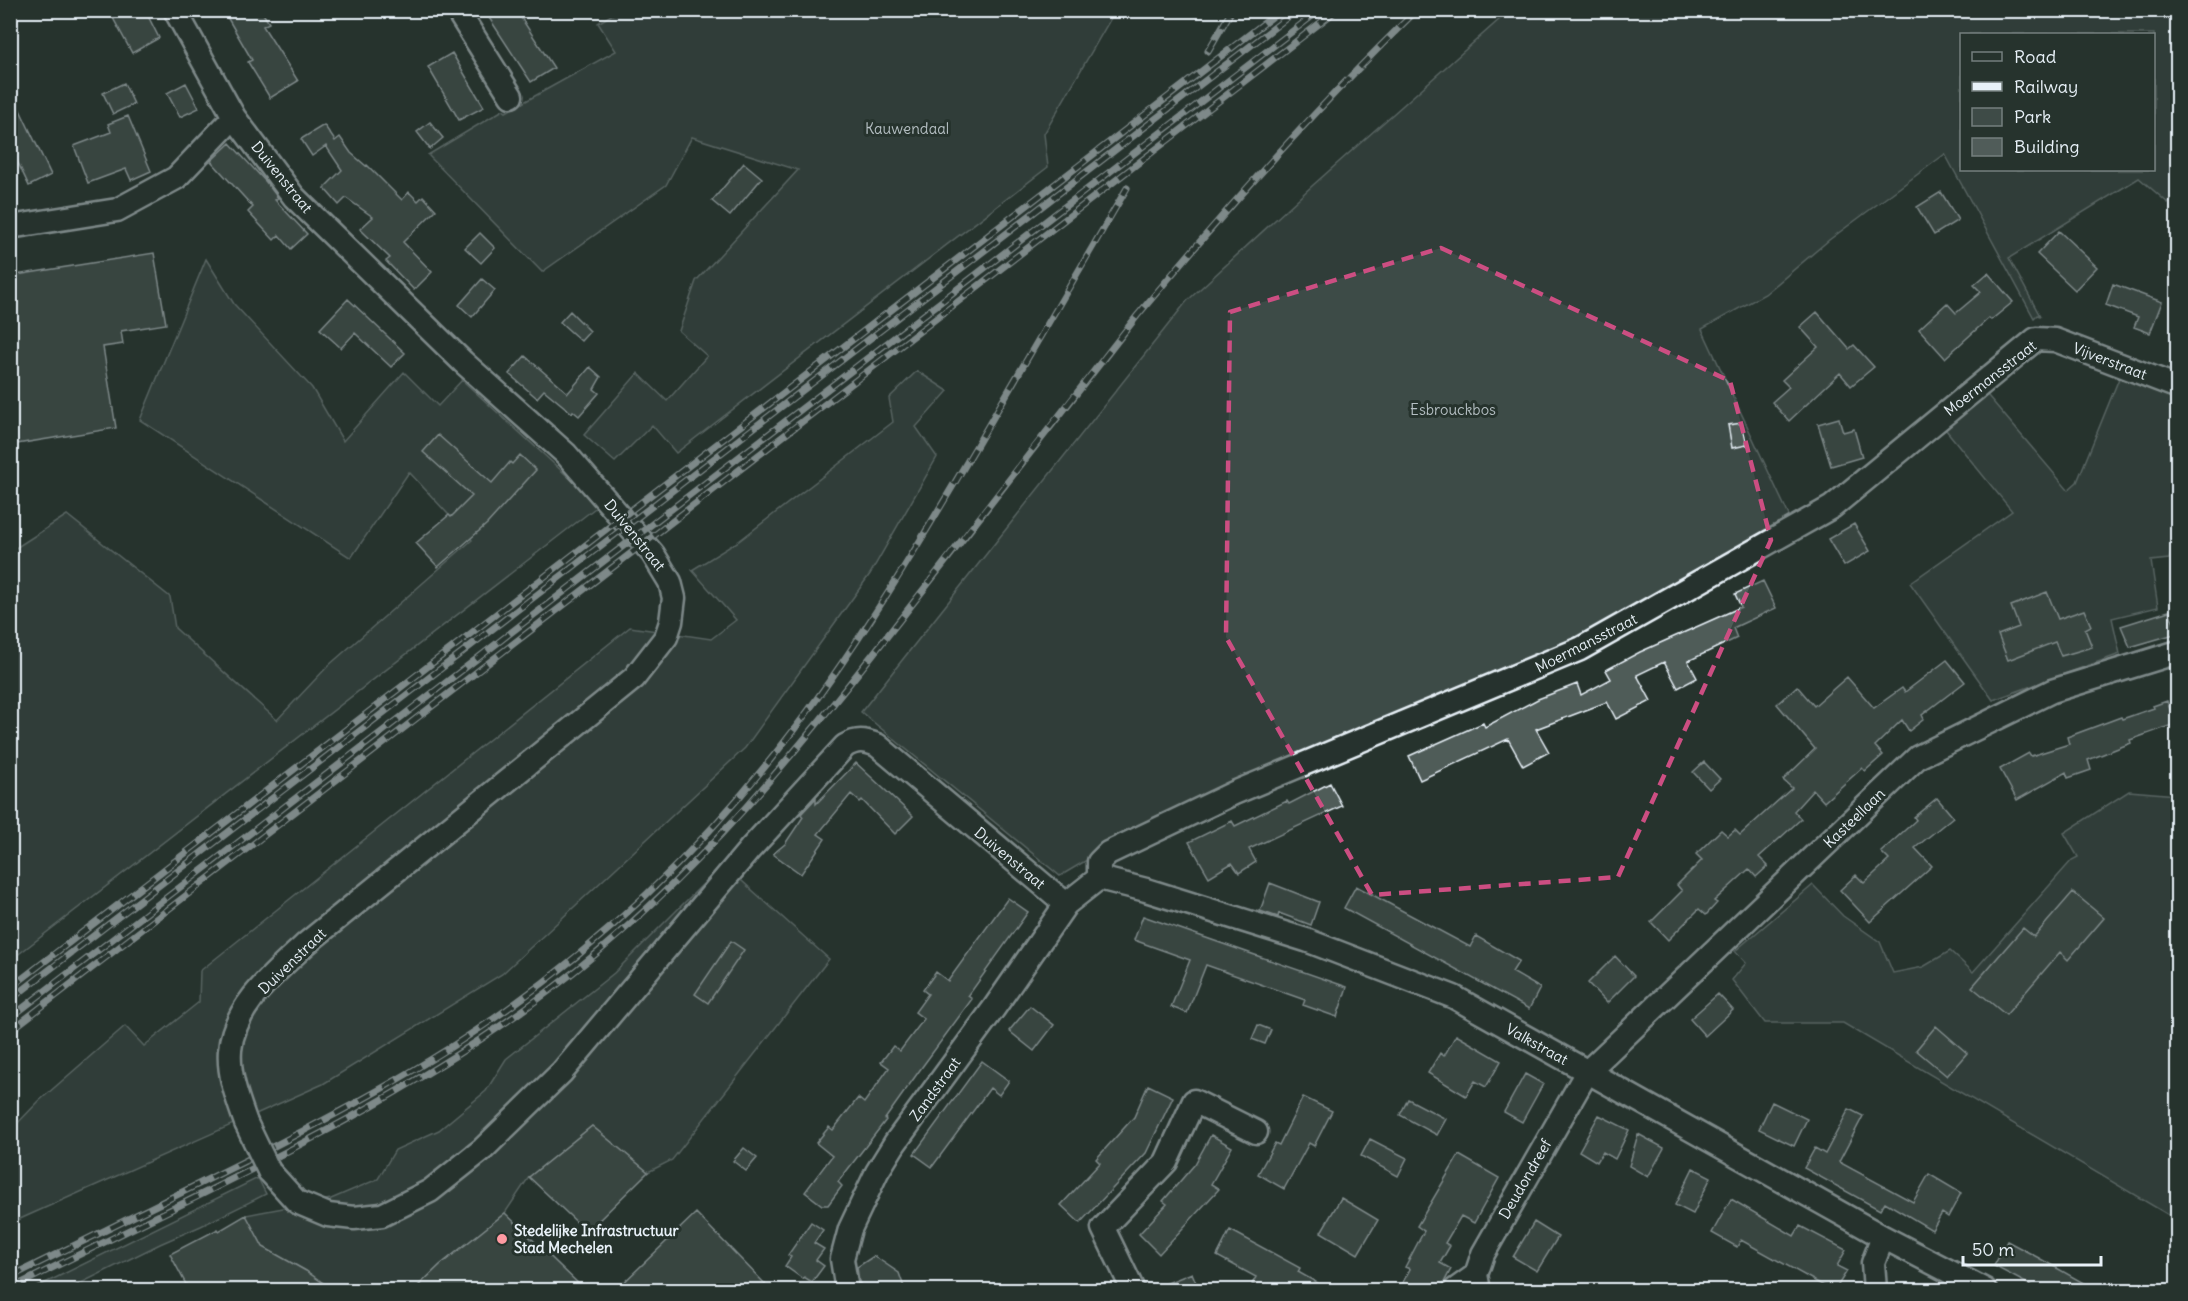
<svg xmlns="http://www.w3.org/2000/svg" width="2188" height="1301" viewBox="0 0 2188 1301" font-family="Delius,sans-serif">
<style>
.green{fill:#3e4b47;stroke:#939ea0;stroke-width:1.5;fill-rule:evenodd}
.building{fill:#505c59;stroke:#e8f1f8;stroke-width:1.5}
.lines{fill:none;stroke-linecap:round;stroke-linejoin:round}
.minor-casing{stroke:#e8f1f8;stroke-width:27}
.minor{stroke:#26332d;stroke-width:22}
.rail-casing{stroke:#e8f1f8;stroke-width:7}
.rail{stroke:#26332d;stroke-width:4.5;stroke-dasharray:14;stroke-linecap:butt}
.minor-bridge-casing{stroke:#e8f1f8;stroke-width:27;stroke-linecap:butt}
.minor-bridge{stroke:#26332d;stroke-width:22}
.marked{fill:none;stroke:#cc4e82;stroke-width:4.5;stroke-dasharray:12 8;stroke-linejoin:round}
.poi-dot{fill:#ff9aa2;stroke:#26332d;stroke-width:2}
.labels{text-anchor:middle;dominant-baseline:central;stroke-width:6;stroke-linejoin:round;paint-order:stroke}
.park-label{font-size:15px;fill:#b5bfc3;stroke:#26332d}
.street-label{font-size:15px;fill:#e8f1f8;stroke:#26332d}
.poi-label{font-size:15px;font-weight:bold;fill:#e8f1f8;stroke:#26332d;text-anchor:start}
</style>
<rect width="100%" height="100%" fill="#26332d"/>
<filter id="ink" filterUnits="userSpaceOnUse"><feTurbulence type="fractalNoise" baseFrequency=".0167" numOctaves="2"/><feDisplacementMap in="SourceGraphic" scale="12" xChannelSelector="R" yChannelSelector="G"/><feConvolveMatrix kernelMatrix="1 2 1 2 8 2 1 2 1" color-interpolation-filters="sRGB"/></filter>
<g filter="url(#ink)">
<!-- green -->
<path class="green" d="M618,11V10L1115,11L1044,134L1048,167L676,453L652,425L615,462L584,435L638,373L667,401L707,356L679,331L696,281L798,170L692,137L666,185L542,272L428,155L503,110L506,112L616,51L598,23Z
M1509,11H2177V193L2168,203L2139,178L2009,258L2040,316L2037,315L2034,318L1945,154L1829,240L1765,294L1702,329L1791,520L1575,641L1097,854L1060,876L861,712L1187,301L1312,186ZM1962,34H2154V170H1962Z
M206,259L234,304L312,388L343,441L404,372L438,406L462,380L599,505L11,960V551L67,515L170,597L175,628L277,720L328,666L472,540L409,472L351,558L140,420Z
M917,371L948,391L916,427L937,457L870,574L745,748L502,974L323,1084L11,1223V1130L39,1101L125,1026L144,1046L199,1002L200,971L630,627L711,639L736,620L692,570L739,541L893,422L889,398Z
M2122,371L2177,392V535L2169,559L2151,561L2158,607L2112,618L2120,654L1993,700L1910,583L2012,511L1942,425L1983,390L2068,490L2077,482Z
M2129,791L2177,795V1220L1843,1023H1765L1732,980L1746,963L1735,951L1813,885L1843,916L1880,942L1893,973L1923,967L1950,951L1973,972L2072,860L2078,857L2064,833Z
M723,864L829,959L672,1160L648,1172L592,1126L529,1177L505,1213L440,1265L414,1290H331L306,1271L263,1247L246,1215L331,1199L378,1179L395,1150L439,1130L486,1091L506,1059L614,973Z
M258,1178L266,1194L201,1226L160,1244L67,1290H31Z"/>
<!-- building -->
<path class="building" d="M128,10H145L159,38L132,53L113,18Z
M223,10H261L269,23L263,26L298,81L270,98L248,62L252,60Z
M484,10H516L554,68L531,82Z
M452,53L484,107L459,120L428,67Z
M124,83L134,104L113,114L103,93Z
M186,83L199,108L180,117L167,93Z
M10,89L51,175L29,186L10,146Z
M128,116L151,171L131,180L126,169L88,183L74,146L111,132L108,124Z
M430,122L443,138L430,149L417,132Z
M324,125L335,141L340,137L351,153L366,166L367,165L402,200L409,192L418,201L423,196L436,210L403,242L432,272L414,290L386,261L390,258L360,229L373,217L346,198L339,205L324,188L342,170L326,146L312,156L301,139Z
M230,143L266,182L278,198L275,200L307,234L291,249L279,235L274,240L248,212L253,207L211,161Z
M744,163L762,178L730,216L712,201Z
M1941,192L1958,220L1934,235L1917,207Z
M2059,231L2097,267L2075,290L2037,254Z
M480,233L495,248L481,263L465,248Z
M154,253L166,324L121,331L123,344L103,347L116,428L10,445V276Z
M1988,273L2013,302L1991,320L1989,318L1945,358L1919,329L1947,303L1956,313L1981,292L1974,285Z
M482,279L495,290L472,317L459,305Z
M2113,284L2162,302L2150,333L2134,327L2138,317L2106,305Z
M348,299L405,353L391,367L355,333L341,348L320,329Z
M570,311L590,331L581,341L560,322Z
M1817,312L1849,349L1854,345L1874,367L1851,386L1840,373L1789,421L1772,402L1789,387L1782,380L1818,347L1800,327Z
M525,356L568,393L590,367L601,377L594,389L599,393L579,416L573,411L572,413L544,390L537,398L509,374Z
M1839,418L1843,432L1854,429L1862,457L1831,466L1818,424Z
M1742,423L1747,445L1732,448L1728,425Z
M438,435L492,483L510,462L512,464L520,455L536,470L487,524L438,567L416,543L449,515L451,517L472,496L423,452Z
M1854,524L1870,551L1844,566L1828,539Z
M1763,581L1776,608L1733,628L1737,638L1688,661L1697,678L1678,688L1664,662L1637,675L1651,701L1616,719L1607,702L1536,729L1549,752L1523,766L1508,739L1420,780L1409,756L1483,723L1485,727L1538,699L1577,684L1581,695L1611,679L1606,670L1640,652L1741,607L1735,594Z
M2047,592L2058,619L2084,610L2091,626L2085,629L2092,647L2061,656L2055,642L2008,660L1998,635L2019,627L2011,606Z
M2169,611L2178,633L2130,647L2121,626Z
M1947,660L1965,682L1922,715L1924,719L1909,731L1902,720L1875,746L1883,755L1865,771L1862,768L1824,802L1813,790L1794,811L1801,819L1759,857L1768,866L1756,877L1749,869L1714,901L1717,903L1706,915L1699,909L1668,940L1651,922L1682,891L1677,885L1702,860L1696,854L1721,830L1728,836L1735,830L1740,835L1792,788L1783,780L1815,749L1777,704L1797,686L1814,706L1847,677L1874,708L1902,688L1905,692Z
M2167,701L2175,724L2130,740L2131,743L2088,760L2091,770L2068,778L2066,772L2017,800L2000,769L2029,753L2031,756L2069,744L2067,737L2121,717L2122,719L2154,708L2153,706Z
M1704,762L1720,779L1709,789L1693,772Z
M856,763L913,816L895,834L862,800L860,802L851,794L818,834L825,839L801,874L773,854L785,844L803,817L801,814L816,798V804Z
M1330,783L1342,806L1249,849L1256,862L1239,873L1232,863L1209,877L1189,842L1232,821L1235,826L1287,801L1289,804Z
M1937,798L1953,817L1915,848L1932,866L1870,922L1840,890L1856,875L1864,883L1889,860L1881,852L1916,820L1914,817Z
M1270,883L1319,902L1311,925L1279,913L1278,917L1260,911Z
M1356,886L1470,947L1476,936L1519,961L1512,972L1540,988L1529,1009L1344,908Z
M2073,892L2104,918L2068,960L2060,952L2006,1015L1972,987L2023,928L2034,937Z
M1008,898L1028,912L968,996L972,999L922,1067L885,1119L886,1120L838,1182L842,1186L828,1205H822L805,1192L832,1156L816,1143L829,1127L833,1130L858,1098L864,1103L889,1068L881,1062L893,1046L900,1051L924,1019L915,1012L928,994L923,990L936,972L948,981Z
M1143,916L1347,987L1337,1017L1303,1005L1305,1000L1206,965L1187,1013L1171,1007L1190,960L1134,940Z
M731,941L744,950L708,1003L695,994Z
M1615,956L1634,976L1607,1003L1588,983Z
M1718,994L1733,1010L1705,1036L1690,1019Z
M1030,1006L1054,1025L1034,1051L1009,1031Z
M1258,1025L1271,1030L1265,1044L1252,1039Z
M1936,1026L1967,1053L1947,1076L1916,1050Z
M1456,1035L1501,1061L1486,1087L1475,1081L1466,1096L1428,1073L1440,1053L1444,1056Z
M982,1061L1009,1081L999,1095L990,1088L932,1167L914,1154Z
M1525,1074L1543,1084L1522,1122L1504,1112Z
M1148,1085L1173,1097L1146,1153L1080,1223L1061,1205L1100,1163L1096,1159L1134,1117Z
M1303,1097L1332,1111L1314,1146L1309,1143L1284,1189L1258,1174L1275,1143L1279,1145Z
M1408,1099L1446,1119L1437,1135L1400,1115Z
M1772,1102L1807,1119L1794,1146L1759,1129Z
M1849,1109L1863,1116L1839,1162L1913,1202L1929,1174L1961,1193L1948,1217L1942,1213L1932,1230L1885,1202L1880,1210L1804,1168L1815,1148L1825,1154Z
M1599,1115L1629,1130L1615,1159L1603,1152L1597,1162L1579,1151Z
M592,1126L648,1172L587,1232L529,1177Z
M1638,1134L1664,1148L1648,1177L1629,1166Z
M1211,1135L1232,1147L1211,1184L1219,1189L1159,1254L1139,1234L1167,1204L1163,1201L1195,1164Z
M1370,1139L1407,1158L1398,1176L1361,1156Z
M744,1148L757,1158L746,1171L733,1161Z
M1459,1155L1499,1178L1474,1223L1461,1216L1445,1243L1450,1246L1440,1263L1451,1269L1440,1290H1410L1401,1286L1410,1269L1405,1267L1424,1231L1417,1226Z
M1693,1168L1711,1177L1693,1214L1675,1205Z
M1341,1198L1378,1220L1358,1254L1321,1232Z
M1731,1199L1794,1236L1800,1226L1846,1250L1837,1266L1847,1271L1835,1290H1831L1741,1240L1737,1247L1712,1233Z
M505,1213L585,1290H414L440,1265Z
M696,1213L771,1290H616Z
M246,1215L263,1247L306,1271L333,1290H189L170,1254L218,1229L219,1231Z
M811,1222L823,1230L814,1243L824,1249L816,1260L824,1266L812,1282L804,1277L803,1279L785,1266L791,1257L788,1255Z
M1534,1222L1558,1237L1537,1271L1513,1257Z
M1230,1230L1300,1268L1298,1272L1330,1290H1264L1252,1284L1256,1277L1217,1256Z
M2007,1241L2037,1257L2096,1290H2039L1994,1266Z
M874,1256L899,1273L905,1290H864L859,1282L857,1267Z
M1192,1273L1199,1290H1150Z"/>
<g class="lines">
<!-- minor casing -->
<g class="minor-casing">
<path id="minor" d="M175,10L234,117L294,197L463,362L566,454L653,554L670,582L674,598L671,622L666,637L634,678L307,943C276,972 234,1005 230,1050C228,1075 238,1100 246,1123
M457,10L511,96
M10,227L117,210L176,178L234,117
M1099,878V862L1108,853L1234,793L1580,649L1832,507L2036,339L2055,340L2178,387
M269,1171L297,1202L328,1215L354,1218L382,1215L430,1191L483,1149L562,1072L750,849L845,746C857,739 864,740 877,745L1066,904
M847,1290L842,1259L850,1229L877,1172L895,1143L994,1008L1066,904L1099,878L1146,890L1306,940L1454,997L1883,1237L1985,1290
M1133,1290L1103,1228L1166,1162L1194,1101L1256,1132
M1455,1290L1476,1275
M1479,1290L1476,1275L1483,1254L1587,1072L1918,757L2052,691L2178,652
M1875,1290L1873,1263L1883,1237"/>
</g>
<!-- minor -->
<use href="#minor" class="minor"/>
<!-- rail casing -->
<g class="rail-casing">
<path id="rail" d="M1208,51L1232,10
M10,988L1281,10
M10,1000L1297,10
M10,1018L1320,10
M10,1031L1337,10
M10,1277C90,1238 169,1199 249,1159C337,1114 425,1068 506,1010C609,937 701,848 779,749C854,654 916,549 977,445C1027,359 1077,274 1127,188
M10,1289C193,1196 385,1115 549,991C695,882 806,740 917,598C990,503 1064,409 1137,316C1226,209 1318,106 1417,10"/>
</g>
<!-- rail -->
<use href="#rail" class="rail"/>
<!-- minor-bridge casing -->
<g class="minor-bridge-casing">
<path id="minor-bridge" d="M246,1123L269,1171"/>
</g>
<!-- minor-bridge -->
<use href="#minor-bridge" class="minor-bridge"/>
</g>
</g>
<!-- marked area -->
<path d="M0 0H2188V1301H0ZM1441,248L1730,381L1771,540L1618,877L1372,895L1226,637L1230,312Z" fill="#26332d" fill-opacity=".55" fill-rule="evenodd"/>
<path class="marked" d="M1441,248L1730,381L1771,540L1618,877L1372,895L1226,637L1230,312Z"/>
<!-- markers -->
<circle class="poi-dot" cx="502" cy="1239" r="6"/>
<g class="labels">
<!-- park labels -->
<g class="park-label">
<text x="907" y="128">Kauwendaal</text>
<text x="1453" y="409">Esbrouckbos</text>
</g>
<!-- street labels -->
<g class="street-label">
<text transform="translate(282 177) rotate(51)">Duivenstraat</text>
<text transform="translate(2110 361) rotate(21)">Vijverstraat</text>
<text transform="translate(1990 378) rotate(-38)">Moermansstraat</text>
<text transform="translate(635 535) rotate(51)">Duivenstraat</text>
<text transform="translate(1586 643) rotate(-27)">Moermansstraat</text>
<text transform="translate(1854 818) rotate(-44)">Kasteellaan</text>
<text transform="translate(1010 858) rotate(40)">Duivenstraat</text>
<text transform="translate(292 961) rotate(-44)">Duivenstraat</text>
<text transform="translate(1537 1044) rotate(29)">Valkstraat</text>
<text transform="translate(935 1089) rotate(-54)">Zandstraat</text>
<text transform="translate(1525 1179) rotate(-60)">Deudondreef</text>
</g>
<!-- poi labels -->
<g class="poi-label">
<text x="514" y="1230">Stedelijke Infrastructuur<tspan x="514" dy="17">Stad Mechelen</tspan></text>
</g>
</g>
<!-- margin -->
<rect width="2188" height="1301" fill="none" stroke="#26332d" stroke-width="36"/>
<rect x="18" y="18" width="2152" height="1265" fill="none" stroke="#e8f1f8" stroke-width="2" filter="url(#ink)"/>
<!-- legend -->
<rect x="1960" y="33" width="195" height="138" fill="#26332d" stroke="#747f7e" stroke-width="1.5"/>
<rect x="1972" y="52" width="30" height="9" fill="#26332d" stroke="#747f7e" stroke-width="1.5"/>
<text x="2014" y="63" font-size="18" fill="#e8f1f8">Road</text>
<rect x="1972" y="82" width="30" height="9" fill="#e8f1f8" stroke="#747f7e" stroke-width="1.5"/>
<text x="2014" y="93" font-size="18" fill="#e8f1f8">Railway</text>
<rect x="1972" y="108" width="30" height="18" fill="#3e4b47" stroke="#747f7e" stroke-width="1.5"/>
<text x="2014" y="123" font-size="18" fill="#e8f1f8">Park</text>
<rect x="1972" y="138" width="30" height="18" fill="#505c59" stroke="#747f7e" stroke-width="1.5"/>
<text x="2014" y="153" font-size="18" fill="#e8f1f8">Building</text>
<!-- scale -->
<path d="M1963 1256v9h138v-9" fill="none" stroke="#e8f1f8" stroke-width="3"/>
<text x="1972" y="1256" font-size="18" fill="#e8f1f8" stroke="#26332d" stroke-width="4.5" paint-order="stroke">50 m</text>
</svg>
